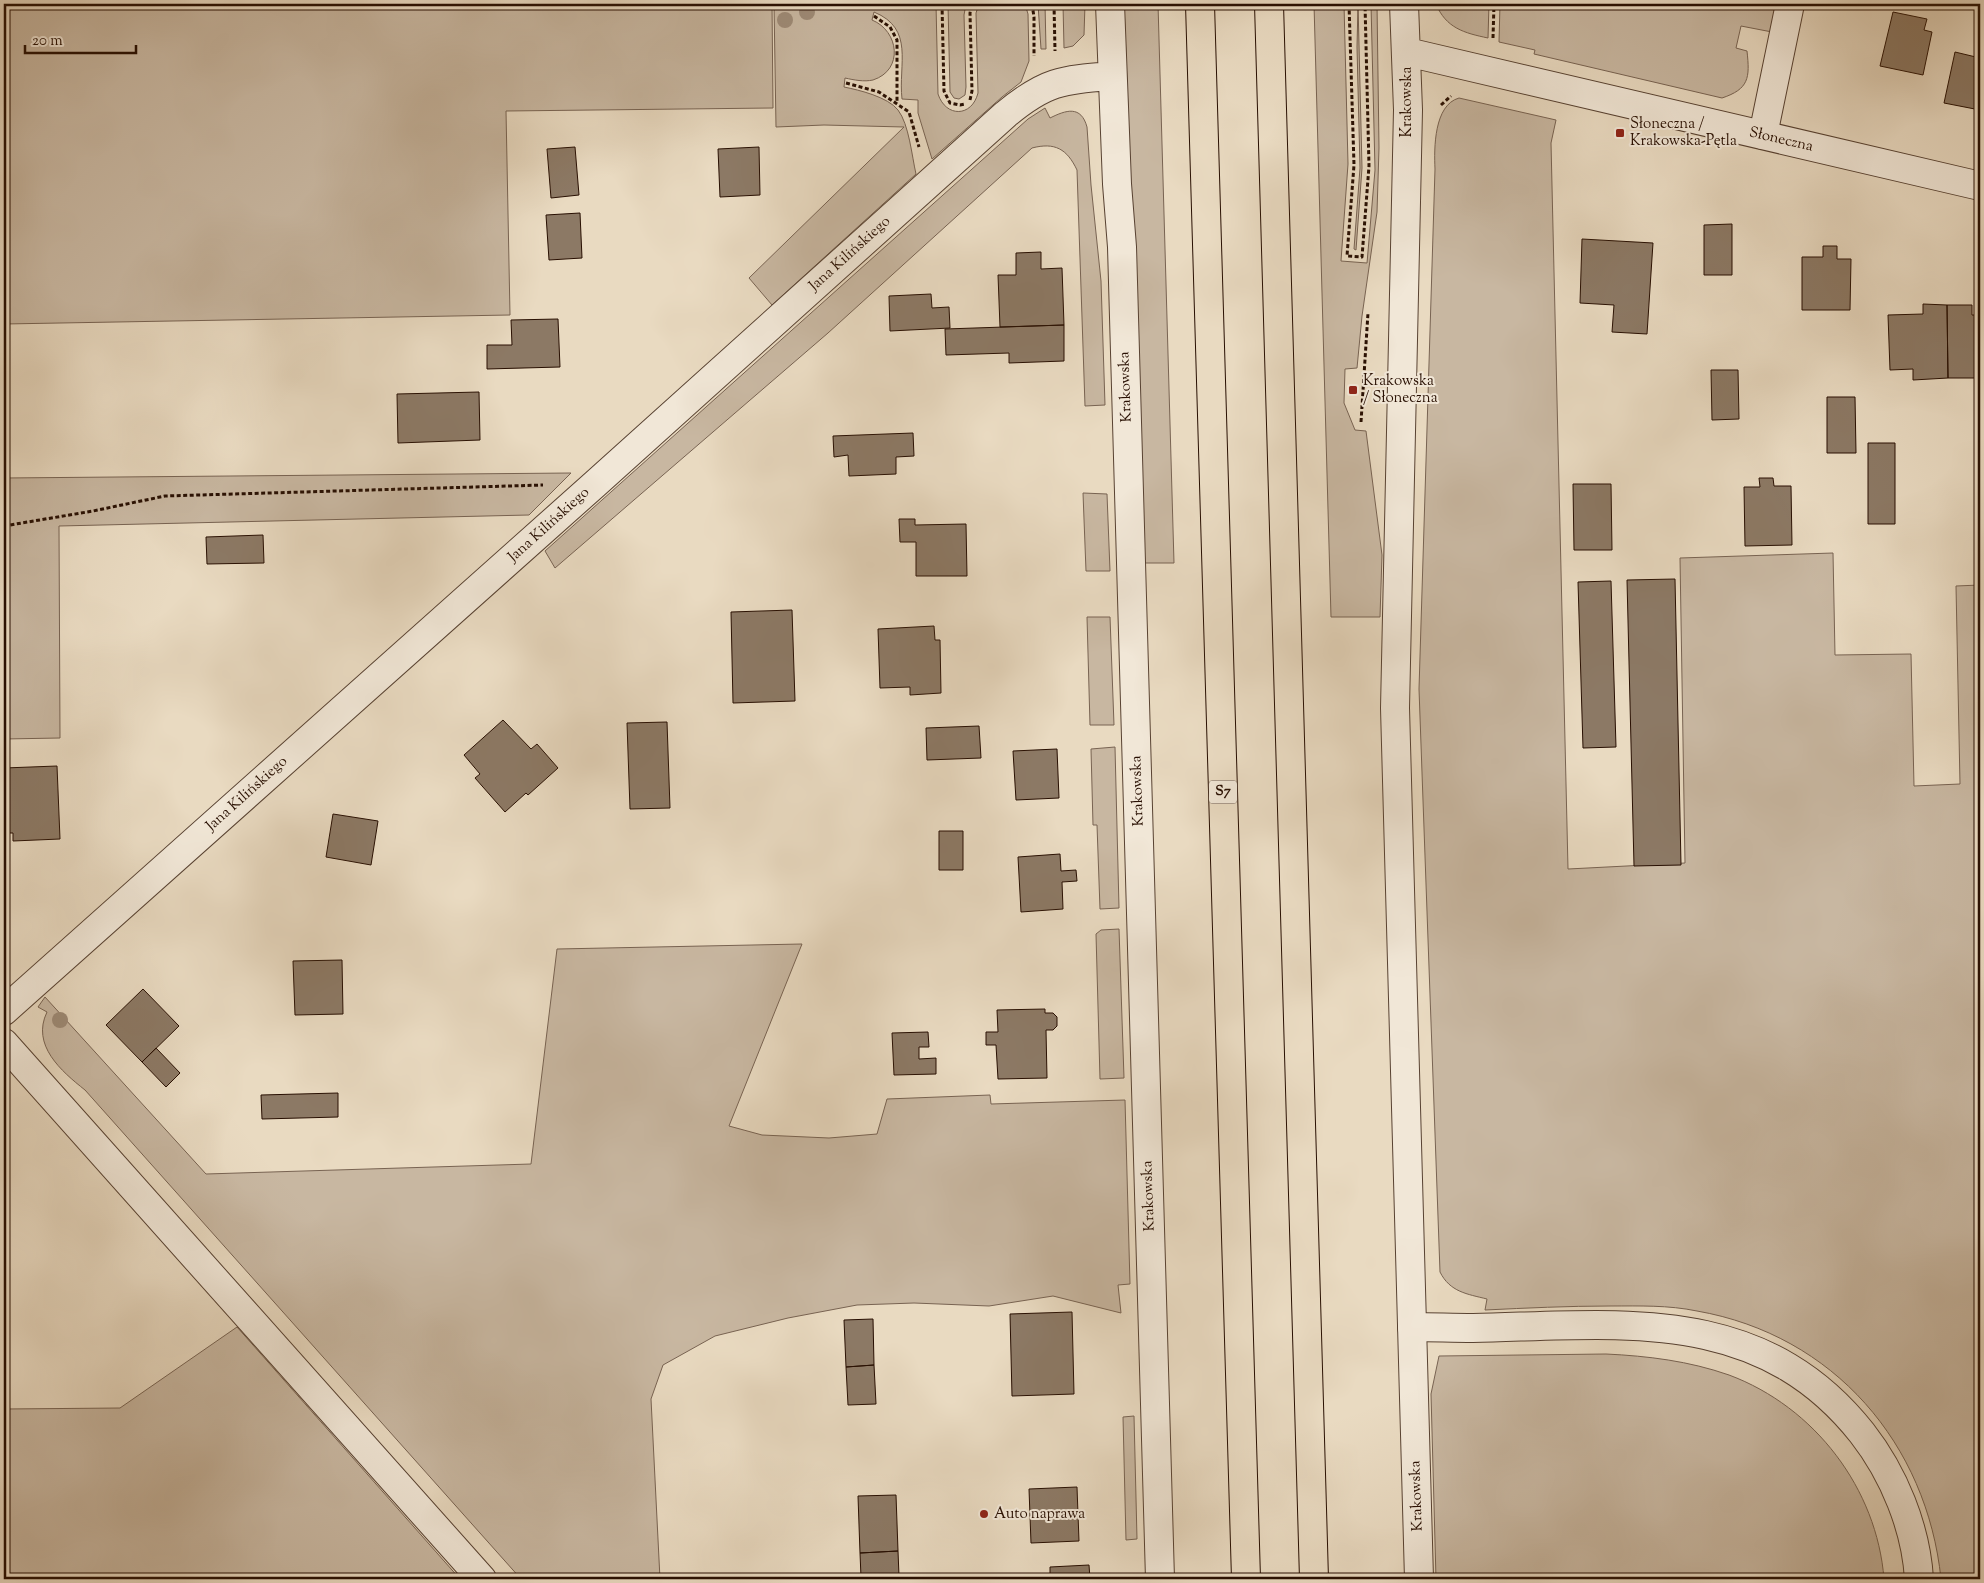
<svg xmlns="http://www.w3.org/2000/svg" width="1984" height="1583" viewBox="0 0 1984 1583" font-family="'Sorts Mill Goudy',serif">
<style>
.green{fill:#c8b7a1;stroke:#786352}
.building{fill:#8c7965;stroke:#280f02}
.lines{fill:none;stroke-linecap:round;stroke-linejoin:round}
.minor-casing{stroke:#584232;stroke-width:30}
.tertiary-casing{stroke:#584232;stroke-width:30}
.motorway-casing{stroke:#280f02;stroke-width:30}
.path{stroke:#280f02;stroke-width:3;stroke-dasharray:4 2.5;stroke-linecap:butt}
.minor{stroke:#f1e7d7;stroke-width:28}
.tertiary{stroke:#f1e7d7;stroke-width:28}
.motorway{stroke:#e9dac1;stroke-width:28}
.tree{fill:#9e8b77}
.poi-dot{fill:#8f2418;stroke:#f1e7d7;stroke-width:2}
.labels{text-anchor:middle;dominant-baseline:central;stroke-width:4;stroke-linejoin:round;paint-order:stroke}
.shield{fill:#f1e7d7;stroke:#645042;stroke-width:1}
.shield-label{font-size:14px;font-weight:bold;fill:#280f02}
.street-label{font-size:15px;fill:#280f02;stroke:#f1e7d7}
.poi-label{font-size:15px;fill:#280f02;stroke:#f1e7d7;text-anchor:start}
</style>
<rect width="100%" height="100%" fill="#e9dac1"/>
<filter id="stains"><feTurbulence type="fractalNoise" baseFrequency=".004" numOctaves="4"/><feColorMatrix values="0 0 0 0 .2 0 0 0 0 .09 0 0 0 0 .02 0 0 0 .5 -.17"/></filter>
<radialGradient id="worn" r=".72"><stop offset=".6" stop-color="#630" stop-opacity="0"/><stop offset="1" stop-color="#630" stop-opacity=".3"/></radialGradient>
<!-- green -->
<path class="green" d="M4,4H772L773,108L506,111L510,315L4,324Z
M774,4H936L938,94C946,118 972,117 978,93L976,13L979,4H1025L1028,14L1029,61L1021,82L1002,97L932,159L918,113V100L902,99C898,64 915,29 874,12L872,20C899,31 904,70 873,80C864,82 854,80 845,78L844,87C859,90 888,97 898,110C909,124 912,157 916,174L772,305L749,278L904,127L824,125L776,127Z
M948,4H966L964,15L966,87L965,95L959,99L954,98L950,92Z
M1038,4H1045L1046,49H1041Z
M1063,4H1085L1084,35L1073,46L1064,48Z
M1124,4H1158L1174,563H1141L1130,164Z
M1314,4H1344L1348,164L1341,261L1367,263L1375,170L1371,4H1377L1379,148L1377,212L1362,316L1357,368L1345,369L1344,403L1355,430L1366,431L1382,555L1380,617H1331Z
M1358,4L1362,168L1356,250L1354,249L1360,168L1357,47Z
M1436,4H1489L1488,38C1464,33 1446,28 1436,4Z
M1500,4H1779L1772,32L1741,26L1736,48L1747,51C1750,78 1749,89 1722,98L1534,54L1535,50L1499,42Z
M1459,98L1556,120L1551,143L1568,869L1685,863L1680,558L1833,553L1835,655L1911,654L1914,786L1960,784L1956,586L1980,585V1579H1941C1927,1444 1834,1335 1697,1311C1668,1305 1640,1306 1610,1306C1568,1306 1527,1308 1485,1310L1487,1299C1467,1294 1450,1292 1440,1272L1419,689L1435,169C1434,148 1434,105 1459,98Z
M1045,108L1050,118C1066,110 1081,105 1087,127L1091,185L1101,281L1105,405L1085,406L1077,170C1067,149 1055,142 1032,148L828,333L555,568L545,551L1028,119Z
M571,473L529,515L59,526L60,738L4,739V478Z
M1083,493L1107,494L1110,571H1086Z
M1087,617H1110L1114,725H1090Z
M1115,747L1119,908L1100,909L1097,825H1093L1091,749Z
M1119,929L1124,1078L1100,1079L1096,934L1101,930Z
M802,944L729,1126L762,1135L829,1138L877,1134L887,1099L990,1095L991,1104L1125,1100L1130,1284L1118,1285L1121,1313L1053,1296L989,1306L914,1303L857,1305L788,1318L715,1336L663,1365L651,1399L660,1579H521L85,1090C61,1071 31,1045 47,1012L38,1007L45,997L206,1174L531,1164L557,949Z
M237,1327L460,1579H4V1409L120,1408Z
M1606,1354C1648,1356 1689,1361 1729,1375C1815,1407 1877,1489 1884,1579H1436L1431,1394L1439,1356Z
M1134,1416L1137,1539L1126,1540L1123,1417Z"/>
<!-- building -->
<path class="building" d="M1893,12L1927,19L1924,30L1932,32L1923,75L1880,66Z
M1955,52L1980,58V55V110L1944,103Z
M575,147L579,195L551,198L547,149Z
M759,147L760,195L720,197L718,149Z
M580,213L582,258L549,260L546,215Z
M1732,224V275H1704V225Z
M1582,239L1653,243L1647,334L1612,332L1614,305L1580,303Z
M1823,246H1837V259H1851L1850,310H1802V257H1823Z
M1041,252V269L1062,268L1064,325L1000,327L998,275H1016V253Z
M931,294L932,308L949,307L950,328L890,331L889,296Z
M1923,304L1947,305L1948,378L1913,380V369L1890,370L1888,315L1923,314Z
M1947,305H1972V315H1980V378H1948Z
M558,319L560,367L487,369V345H512L511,320Z
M1064,325V361L1009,363V353L946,355L945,329Z
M1711,370H1738L1739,419L1712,420Z
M479,392L480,440L398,443L397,394Z
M1827,397H1855L1856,453H1827Z
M913,433L914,456L896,457V474L849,476L848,455L834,457L833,436Z
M1868,443H1895V524H1868Z
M1759,478H1773L1774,486H1791L1792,545L1745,546L1744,487H1760Z
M1573,484H1611L1612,550H1574Z
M899,519H915V525L966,524L967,576H916V542H900Z
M263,535L264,563L207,564L206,537Z
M1675,579L1681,865L1634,866L1627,580Z
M1611,581L1616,747L1583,748L1578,582Z
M792,610L795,701L733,703L731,612Z
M934,626L935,640H940L941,693L910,695V687L880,688L878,629Z
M503,720L531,749L537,744L558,768L528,795L526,793L505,812L475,778L480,774L464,755Z
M667,722L670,808L630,809L627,723Z
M979,726L981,758L927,760L926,728Z
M1057,749L1059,798L1016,800L1013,751Z
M57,766L60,839L13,841V833H4V768Z
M333,814L378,821L371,865L326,857Z
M939,831H963V870H939Z
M1060,854L1061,871L1076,870L1077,881L1062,882L1063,909L1021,912L1018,857Z
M342,960L343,1014L295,1015L293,961Z
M143,989L179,1026L142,1062L106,1025Z
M1045,1009V1013H1053L1057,1017V1026L1053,1030H1046L1047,1078L998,1079L996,1045H986V1032H998L997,1010Z
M928,1032L929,1047H919V1059L936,1058V1074L894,1075L892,1033Z
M156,1048L180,1073L166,1087L142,1062Z
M338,1093V1117L262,1119L261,1095Z
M1072,1312L1074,1394L1012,1396L1010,1314Z
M873,1319L874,1365L846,1367L844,1320Z
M874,1365L876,1404L848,1405L846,1367Z
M1077,1487L1079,1541L1031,1543L1029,1489Z
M896,1495L898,1551L860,1553L858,1496Z
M898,1551L899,1576L861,1577L860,1553Z
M1089,1565L1090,1579H1050V1567Z"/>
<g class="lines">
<!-- minor casing -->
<g class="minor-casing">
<path id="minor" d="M1110,4L1117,184L1122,247L1160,1579
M1763,135L1790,4
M4,1011L595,484L1006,114C1046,81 1061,80 1112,76
M4,1043L482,1579
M1412,1327C1433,1327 1453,1328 1473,1328C1619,1325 1760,1304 1862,1433C1894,1474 1916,1528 1919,1579"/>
</g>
<!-- tertiary casing -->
<g class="tertiary-casing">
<path id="tertiary" d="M1404,4L1408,110L1395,708L1419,1579
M1407,52L1980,186"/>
</g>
<!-- motorway casing -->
<g class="motorway-casing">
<path id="motorway" d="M1200,4L1246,1579
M1269,4L1314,1579"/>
</g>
<!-- path -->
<path class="path" d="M942,4L944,91L950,103L960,105L965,104
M1032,4L1034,17V56
M1054,4L1055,51
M1349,4L1354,165L1347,256L1362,257L1369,166L1365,4
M874,16L890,27L897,40V102
M1493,38L1494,4
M846,83L879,92L909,112L919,147
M970,100L972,91L970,13L972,4
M1441,105L1451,96
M1361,422L1368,313
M4,526L93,511L165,496L543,485"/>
<!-- minor -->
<use href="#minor" class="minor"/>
<!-- tertiary -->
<use href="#tertiary" class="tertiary"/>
<!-- motorway -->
<use href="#motorway" class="motorway"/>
</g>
<!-- trees -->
<g class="tree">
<circle cx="807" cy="12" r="8"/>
<circle cx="785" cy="20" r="8"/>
<circle cx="60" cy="1020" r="8"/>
</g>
<!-- markers -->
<g class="poi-dot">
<rect x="1615" y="128" width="10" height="10" rx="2.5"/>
<rect x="1348" y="385" width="10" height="10" rx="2.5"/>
<circle cx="984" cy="1514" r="5"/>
</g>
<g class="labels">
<!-- shield labels -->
<rect class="shield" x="1209" y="780.5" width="28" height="23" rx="4"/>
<g class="shield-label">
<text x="1223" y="792">S7</text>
</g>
<!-- street labels -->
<g class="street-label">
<text transform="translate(1407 102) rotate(-90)">Krakowska</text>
<text transform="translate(1781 140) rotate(13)">Słoneczna</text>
<text transform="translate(850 254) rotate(-42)">Jana Kilińskiego</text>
<text transform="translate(1126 387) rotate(-92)">Krakowska</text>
<text transform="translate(549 525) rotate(-42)">Jana Kilińskiego</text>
<text transform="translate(1138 791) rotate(-92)">Krakowska</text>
<text transform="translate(247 794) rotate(-42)">Jana Kilińskiego</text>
<text transform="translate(1149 1196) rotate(-92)">Krakowska</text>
<text transform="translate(1417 1496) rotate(-92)">Krakowska</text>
</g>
<!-- poi labels -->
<g class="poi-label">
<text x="1630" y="124">Słoneczna /<tspan x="1630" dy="17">Krakowska-Pętla</tspan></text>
<text x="1363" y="381">Krakowska<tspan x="1363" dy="17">/ Słoneczna</tspan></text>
<text x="994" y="1514">Auto naprawa</text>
</g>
</g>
<!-- margin -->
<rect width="1984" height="1583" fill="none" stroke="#e9dac1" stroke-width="20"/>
<rect x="5" y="5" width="1974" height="1573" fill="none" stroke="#280f02" stroke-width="2.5"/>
<rect x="10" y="10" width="1964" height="1563" fill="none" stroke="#280f02"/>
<!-- scale -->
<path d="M25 45v8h111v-8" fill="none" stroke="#280f02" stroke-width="2.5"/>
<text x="32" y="45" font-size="15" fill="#280f02" stroke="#f1e7d7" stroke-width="4" paint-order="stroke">20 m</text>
<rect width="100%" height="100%" filter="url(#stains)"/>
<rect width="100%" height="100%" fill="url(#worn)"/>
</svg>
